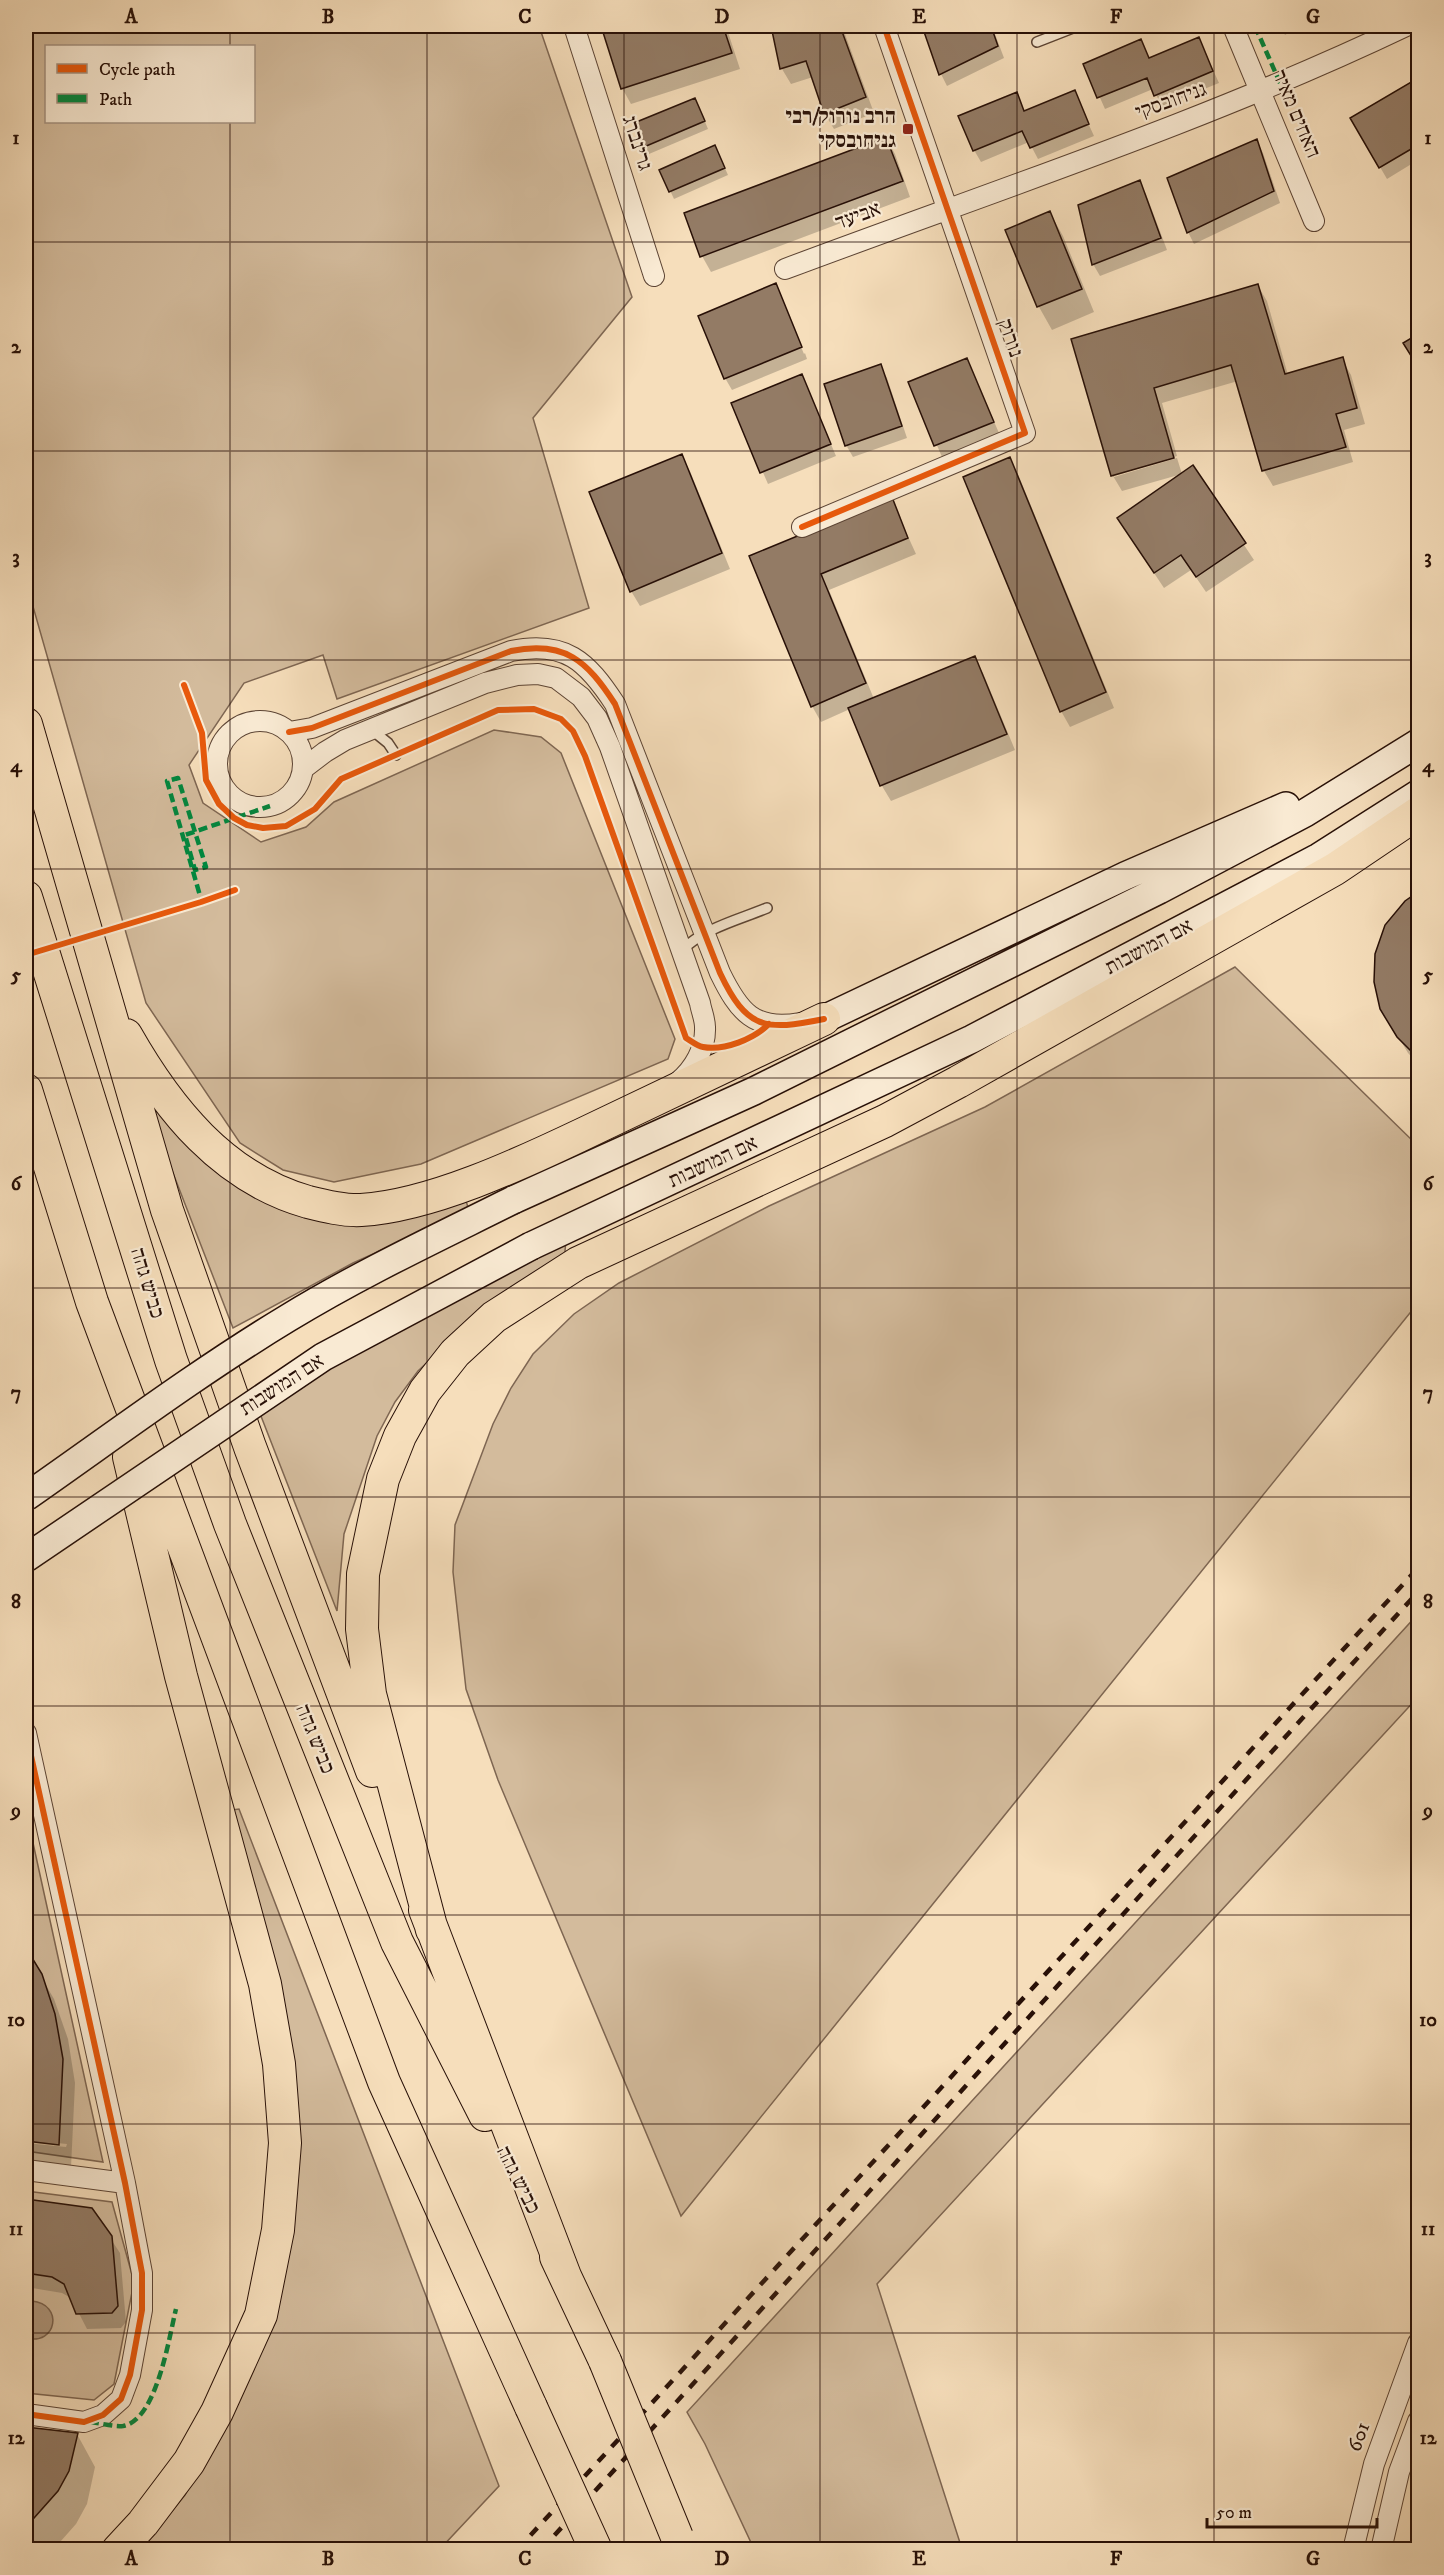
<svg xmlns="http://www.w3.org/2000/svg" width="1444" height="2575" viewBox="0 0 1444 2575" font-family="'IM FELL DW Pica','Frank Ruhl Libre',serif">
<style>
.green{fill:#d3bb9c;stroke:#7e6652;stroke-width:1.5;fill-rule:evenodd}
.water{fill:#b0987e;stroke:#7a624e;stroke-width:1.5}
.shadow{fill:#0003}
.building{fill:#937b65;stroke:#281007;stroke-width:1.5}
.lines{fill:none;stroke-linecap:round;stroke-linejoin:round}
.service-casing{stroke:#5c4434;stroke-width:12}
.minor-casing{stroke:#5c4434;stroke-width:22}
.secondary-casing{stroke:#281007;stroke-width:30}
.trunk-casing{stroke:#281007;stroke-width:34}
.service{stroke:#f9ead3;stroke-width:9}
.minor{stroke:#f9ead3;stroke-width:20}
.secondary{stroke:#f9ead3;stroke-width:27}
.trunk{stroke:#f6debb;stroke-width:32}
.rail{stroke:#281007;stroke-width:4.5;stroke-dasharray:10 10;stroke-linecap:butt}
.secondary-bridge-casing{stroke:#281007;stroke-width:30;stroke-linecap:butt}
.trunk-bridge-casing{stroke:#281007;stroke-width:34;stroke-linecap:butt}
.secondary-bridge{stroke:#f9ead3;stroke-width:27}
.trunk-bridge{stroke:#f6debb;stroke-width:32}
.quiet{stroke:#00873e;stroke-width:4.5;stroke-dasharray:9 4.5;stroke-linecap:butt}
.cycleway-casing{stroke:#f9ead3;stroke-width:10}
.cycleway{stroke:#e8590c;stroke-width:6}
.grid{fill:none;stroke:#281007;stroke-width:1.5;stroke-opacity:0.55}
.poi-dot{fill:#8f2418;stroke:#f9ead3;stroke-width:2}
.labels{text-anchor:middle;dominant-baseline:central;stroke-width:4.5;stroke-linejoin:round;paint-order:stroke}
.street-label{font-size:21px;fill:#281007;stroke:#f9ead3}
.poi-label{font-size:21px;font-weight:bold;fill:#281007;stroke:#f9ead3;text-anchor:end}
.neatline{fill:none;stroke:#281007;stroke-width:2}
.grid-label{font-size:20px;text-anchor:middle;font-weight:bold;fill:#281007}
</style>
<rect width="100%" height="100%" fill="#f6debb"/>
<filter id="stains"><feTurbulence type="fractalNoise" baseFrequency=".00333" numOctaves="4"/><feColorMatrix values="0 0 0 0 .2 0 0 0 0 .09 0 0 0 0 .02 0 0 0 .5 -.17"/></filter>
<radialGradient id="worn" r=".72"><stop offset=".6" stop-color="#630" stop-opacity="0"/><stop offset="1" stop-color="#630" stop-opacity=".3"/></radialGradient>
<!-- green -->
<path class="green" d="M26,26H539L632,297L533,418L589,608L337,699L323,655L244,683L189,765L203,803L261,842L306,827L334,802L494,730L541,737L561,753L675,1039L668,1059L421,1164L334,1182L283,1170L240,1143L146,1003L26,582ZM254,46V122H46V46Z
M1235,967L1418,1146V1303L681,2216L498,1780L466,1689L453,1572L455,1525L493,1424L511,1388L533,1354L574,1314L619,1283L769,1206L985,1107Z
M167,1109L265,1202L463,1190L469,1211L353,1263L233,1328L149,1111Z
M566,1240L564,1262L452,1339L418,1371L395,1402L377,1436L344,1534L337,1611L259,1411L323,1370Z
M1418,1614V1697L877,2284L962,2549H754L705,2444L687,2412Z
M239,1809L499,2486L440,2549L140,2550L185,2495L222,2428L296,2191L225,1811Z
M26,1811L103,2162L26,2151Z
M26,2191L112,2202L134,2282L114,2384L94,2400L26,2393Z"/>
<!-- water -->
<path class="water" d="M32,2301C64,2304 57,2346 26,2338V2302Z"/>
<!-- shadow -->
<path class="shadow" d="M603,26H726L740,69L631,104L622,88Z
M772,26H842L874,113L834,129L825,114L813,77L791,84L782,69Z
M923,26H992L1004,58L947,86L941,74Z
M1280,26H1300L1285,35Z
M1199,39L1219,83L1162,106L1153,89L1105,109L1085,64L1150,59Z
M1418,80V160L1387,179L1352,119Z
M1074,92L1094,136L1038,159L1029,142L981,162L974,150L1016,94L1025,112Z
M699,107L708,129L649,154L645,146Z
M886,138L895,154L910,197L711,272L702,256L685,213Z
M1257,141L1263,153L1280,203L1194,244L1188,232Z
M719,155L728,175L674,199L661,171Z
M1139,182L1146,194L1167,250L1100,276L1093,264Z
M1050,213L1063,236L1094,312L1052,330L1039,307L1007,230Z
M775,285L804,354L805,353L807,359L732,390L725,378Z
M1258,286L1267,301L1288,375L1342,359L1351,375L1365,424L1344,430L1353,462L1273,486L1264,471L1238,381L1162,403L1177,456L1114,474V477L1177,458L1182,474L1122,491L1113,476L1073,340Z
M967,360L999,433L942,457L910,383Z
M880,366L887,378L907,438L853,457L846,445Z
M802,376L836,456L768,484L733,404Z
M681,456L690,471L730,569L640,606L631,591Z
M1009,459L1018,474L1114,708L1070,727L1061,711Z
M1193,468L1254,560L1206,592L1191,570L1164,588L1128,534Z
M891,499L916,554L829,590L874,699L974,658L983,673L1015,750L891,801L882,786L850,709L821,722L812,706L751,557Z
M1418,895V1064L1408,1053L1381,1008L1406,903Z
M26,1951L54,1999L68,2039L75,2083L71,2168L26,2162V2143L66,2147L67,2144L26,2140Z
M26,2201L91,2209L120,2253L126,2322L121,2328L87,2329L71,2298L62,2293L26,2287Z
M26,2428L77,2434L95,2467L87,2504L76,2524L53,2550H26Z"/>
<!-- building -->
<path class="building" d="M601,26H723L732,53L621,89Z
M771,26H840L866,97L824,114L806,61L780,69Z
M922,26H991L998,46L939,75Z
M1199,37L1213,71L1154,96L1147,78L1097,98L1083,64L1141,39L1149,58Z
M1418,78V145L1379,168L1350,118Z
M1075,90L1089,124L1030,148L1022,131L973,151L958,116L1017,92L1024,111Z
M695,98L705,121L644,147L634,123Z
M886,137L903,181L700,257L684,213Z
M1257,139L1274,191L1187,233L1167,178Z
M715,145L725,168L669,192L659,170Z
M1140,180L1161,238L1092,265L1078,205Z
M1050,211L1082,289L1037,307L1005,230Z
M776,283L802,347L724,379L698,316Z
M1258,284L1285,374L1343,357L1357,408L1336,414L1346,447L1262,471L1231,365L1154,388L1174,458L1111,476L1071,339Z
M1418,334V367L1403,343Z
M967,358L994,422L934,446L908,382Z
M881,364L902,426L845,446L824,384Z
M802,374L831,444L760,473L731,403Z
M682,454L722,553L630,592L589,492Z
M1010,457L1106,692L1060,712L963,477Z
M1193,465L1246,543L1196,577L1181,555L1154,573L1117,518Z
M892,497L908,538L821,574L866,683L811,707L749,556Z
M975,656L1007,734L880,786L848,708Z
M1418,892V1058L1397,1037L1380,1009L1374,982L1375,954L1385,925L1405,901Z
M26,1948L42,1974L55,2014L63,2059L59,2145L26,2141Z
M26,2199L92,2208L112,2236L118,2306L112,2313L76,2314L64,2284L52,2277L26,2273Z
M26,2427L78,2433L69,2471L58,2491L26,2527Z"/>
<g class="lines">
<!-- service casing -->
<g class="service-casing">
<path id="service" d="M1037,42L1078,26
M372,730L388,743L396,755
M681,951C704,928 738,920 767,908"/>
</g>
<!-- minor casing -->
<g class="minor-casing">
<path id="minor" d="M574,26L654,276
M1233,26L1314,221
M785,269C993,191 1205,122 1406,26
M802,527L1025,433L884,26
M217 764a43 43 0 1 1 86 0a43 43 0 1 1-86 0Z
M289,732L312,728L511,651C565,640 587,661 615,704L720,973C739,1012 754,1031 800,1023
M304,768L325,752L345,740L485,683L517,675L538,674L556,678L581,697L597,718L610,747L700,1003C701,1010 705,1019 705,1027C706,1048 694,1069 678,1082
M26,1733L125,2183L142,2273V2310L130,2375L121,2399L103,2415L84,2422L26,2414
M26,2170L125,2183
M1353,2550L1374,2464L1418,2343
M1381,2550L1399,2472L1418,2421"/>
</g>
<!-- secondary casing -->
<g class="secondary-casing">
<path id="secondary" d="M824,1019L1125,876L1286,806
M513,1200L754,1091L1159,890L1305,813L1418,743
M531,1246L972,1039L1319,857L1418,794"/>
</g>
<!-- trunk casing -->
<g class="trunk-casing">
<path id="trunk" d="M26,724L167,1210L250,1447L372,1771
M26,897L171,1360L230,1524L397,1942L485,2115
M126,1035C168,1109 223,1178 308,1202C324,1206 344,1211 361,1210C430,1206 520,1164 583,1134C663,1096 743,1057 824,1019
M26,1090L92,1302L384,2082L531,2407
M425,1910L565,2276
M432,1930L370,1694L362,1629L363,1574L383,1479L400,1436L425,1391L455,1353L494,1317L578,1263L885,1121L958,1082L1335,869L1418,813
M556,2257L605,2361
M118,2550L143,2523L189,2462L217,2412L261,2315L278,2230L285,2143L279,2064L265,1984L181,1676L129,1457"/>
</g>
<!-- service -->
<use href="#service" class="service"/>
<!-- minor -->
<use href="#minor" class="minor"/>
<!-- secondary -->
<use href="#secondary" class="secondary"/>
<!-- trunk -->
<use href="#trunk" class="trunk"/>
<!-- rail -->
<path class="rail" d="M517,2550L1418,1568
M541,2550L1418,1592"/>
<!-- secondary-bridge casing -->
<g class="secondary-bridge-casing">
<path id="secondary-bridge" d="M26,1497C112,1437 197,1373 288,1318C360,1274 437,1238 513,1200
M26,1558L323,1357L531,1246"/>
</g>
<!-- trunk-bridge casing -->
<g class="trunk-bridge-casing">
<path id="trunk-bridge" d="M605,2361L677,2537
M531,2407L596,2550"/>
</g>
<!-- secondary-bridge -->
<use href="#secondary-bridge" class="secondary-bridge"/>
<!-- trunk-bridge -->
<use href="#trunk-bridge" class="trunk-bridge"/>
<!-- quiet -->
<path class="quiet" d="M1255,26L1280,83
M203,906L167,781L178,778L206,867L195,870L185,835L270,806
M90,2422C100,2423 114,2427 123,2426C157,2420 169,2337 176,2309"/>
<!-- cycleway casing -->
<g class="cycleway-casing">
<path id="cycleway" d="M802,527L1025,433L884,26
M184,685L202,733L206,780L219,804L234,818L247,825L263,828L286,826L315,809L341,779L498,710L534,709L561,719L573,731L585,756L686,1038C691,1041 697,1046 703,1047C724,1051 754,1039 769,1024
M289,732L312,728L511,651C565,640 587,661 615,704L720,973C747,1030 765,1031 824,1019
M26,955L201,902L235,890
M26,1733L125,2183L142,2273V2310L130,2375L121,2399L103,2415L84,2422L26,2414"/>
</g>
<!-- cycleway -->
<use href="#cycleway" class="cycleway"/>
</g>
<!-- grid -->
<path class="grid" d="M230,26V46M427,26V2550M624,26V2550M820,26V2550M1017,26V2550M1214,26V2550M230,122V2550M26,242H1418M26,451H1418M26,660H1418M26,869H1418M26,1078H1418M26,1288H1418M26,1497H1418M26,1706H1418M26,1915H1418M26,2124H1418M26,2333H1418"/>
<!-- markers -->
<rect class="poi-dot" x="902" y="123" width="12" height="12" rx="3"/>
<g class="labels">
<!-- street labels -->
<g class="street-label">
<text transform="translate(1171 101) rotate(-20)">גניחובסקי</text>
<text transform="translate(1296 114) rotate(67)">האחים מאיר</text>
<text transform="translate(637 143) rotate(72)">גרינברג</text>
<text transform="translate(858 216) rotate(-20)">אביעד</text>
<text transform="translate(1010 338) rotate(71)">נורוק</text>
<text transform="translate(1149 947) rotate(-28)">אם המושבות</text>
<text transform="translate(713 1162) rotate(-25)">אם המושבות</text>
<text transform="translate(147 1283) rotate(73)">כביש גהה</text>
<text transform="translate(282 1385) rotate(-33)">אם המושבות</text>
<text transform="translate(315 1739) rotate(68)">כביש גהה</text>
<text transform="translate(518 2180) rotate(63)">כביש גהה</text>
<text transform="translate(1359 2437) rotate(-70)">601</text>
</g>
<!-- poi labels -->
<g class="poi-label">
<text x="896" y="117">הרב נורוק/רבי<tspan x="896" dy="24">גניחובסקי</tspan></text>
</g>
</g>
<!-- margin -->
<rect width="1444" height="2575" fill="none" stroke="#f6debb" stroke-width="66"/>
<!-- legend -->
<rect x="45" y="45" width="210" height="78" fill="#f9ead3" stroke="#a59381" stroke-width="1.5"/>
<rect x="57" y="64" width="30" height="9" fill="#e8590c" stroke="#a59381" stroke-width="1.5"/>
<text x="99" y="75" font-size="18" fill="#281007">Cycle path</text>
<rect x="57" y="94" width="30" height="9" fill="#00873e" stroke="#a59381" stroke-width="1.5"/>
<text x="99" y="105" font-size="18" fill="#281007">Path</text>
<!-- scale -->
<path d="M1207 2518v9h170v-9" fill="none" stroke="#281007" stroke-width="3"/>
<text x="1216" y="2518" font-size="18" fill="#281007" stroke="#f9ead3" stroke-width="4.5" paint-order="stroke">50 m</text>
<rect x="33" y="33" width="1378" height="2509" class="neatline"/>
<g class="grid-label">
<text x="131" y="23">A</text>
<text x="328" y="23">B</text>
<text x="525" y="23">C</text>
<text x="722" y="23">D</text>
<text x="919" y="23">E</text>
<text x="1116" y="23">F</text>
<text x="1313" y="23">G</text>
<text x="16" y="144">1</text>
<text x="1428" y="144">1</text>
<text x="16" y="353">2</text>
<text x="1428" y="353">2</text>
<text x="16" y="563">3</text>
<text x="1428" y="563">3</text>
<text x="16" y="772">4</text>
<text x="1428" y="772">4</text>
<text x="16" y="981">5</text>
<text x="1428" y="981">5</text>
<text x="16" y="1190">6</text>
<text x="1428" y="1190">6</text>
<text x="16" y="1399">7</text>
<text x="1428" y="1399">7</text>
<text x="16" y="1608">8</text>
<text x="1428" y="1608">8</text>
<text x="16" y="1817">9</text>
<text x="1428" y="1817">9</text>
<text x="16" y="2026">10</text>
<text x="1428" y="2026">10</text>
<text x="16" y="2235">11</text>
<text x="1428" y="2235">11</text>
<text x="16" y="2444">12</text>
<text x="1428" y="2444">12</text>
<text x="131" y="2565">A</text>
<text x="328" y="2565">B</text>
<text x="525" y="2565">C</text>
<text x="722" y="2565">D</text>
<text x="919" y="2565">E</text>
<text x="1116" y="2565">F</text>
<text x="1313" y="2565">G</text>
</g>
<rect width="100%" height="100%" filter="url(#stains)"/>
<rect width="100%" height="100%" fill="url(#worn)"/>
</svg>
